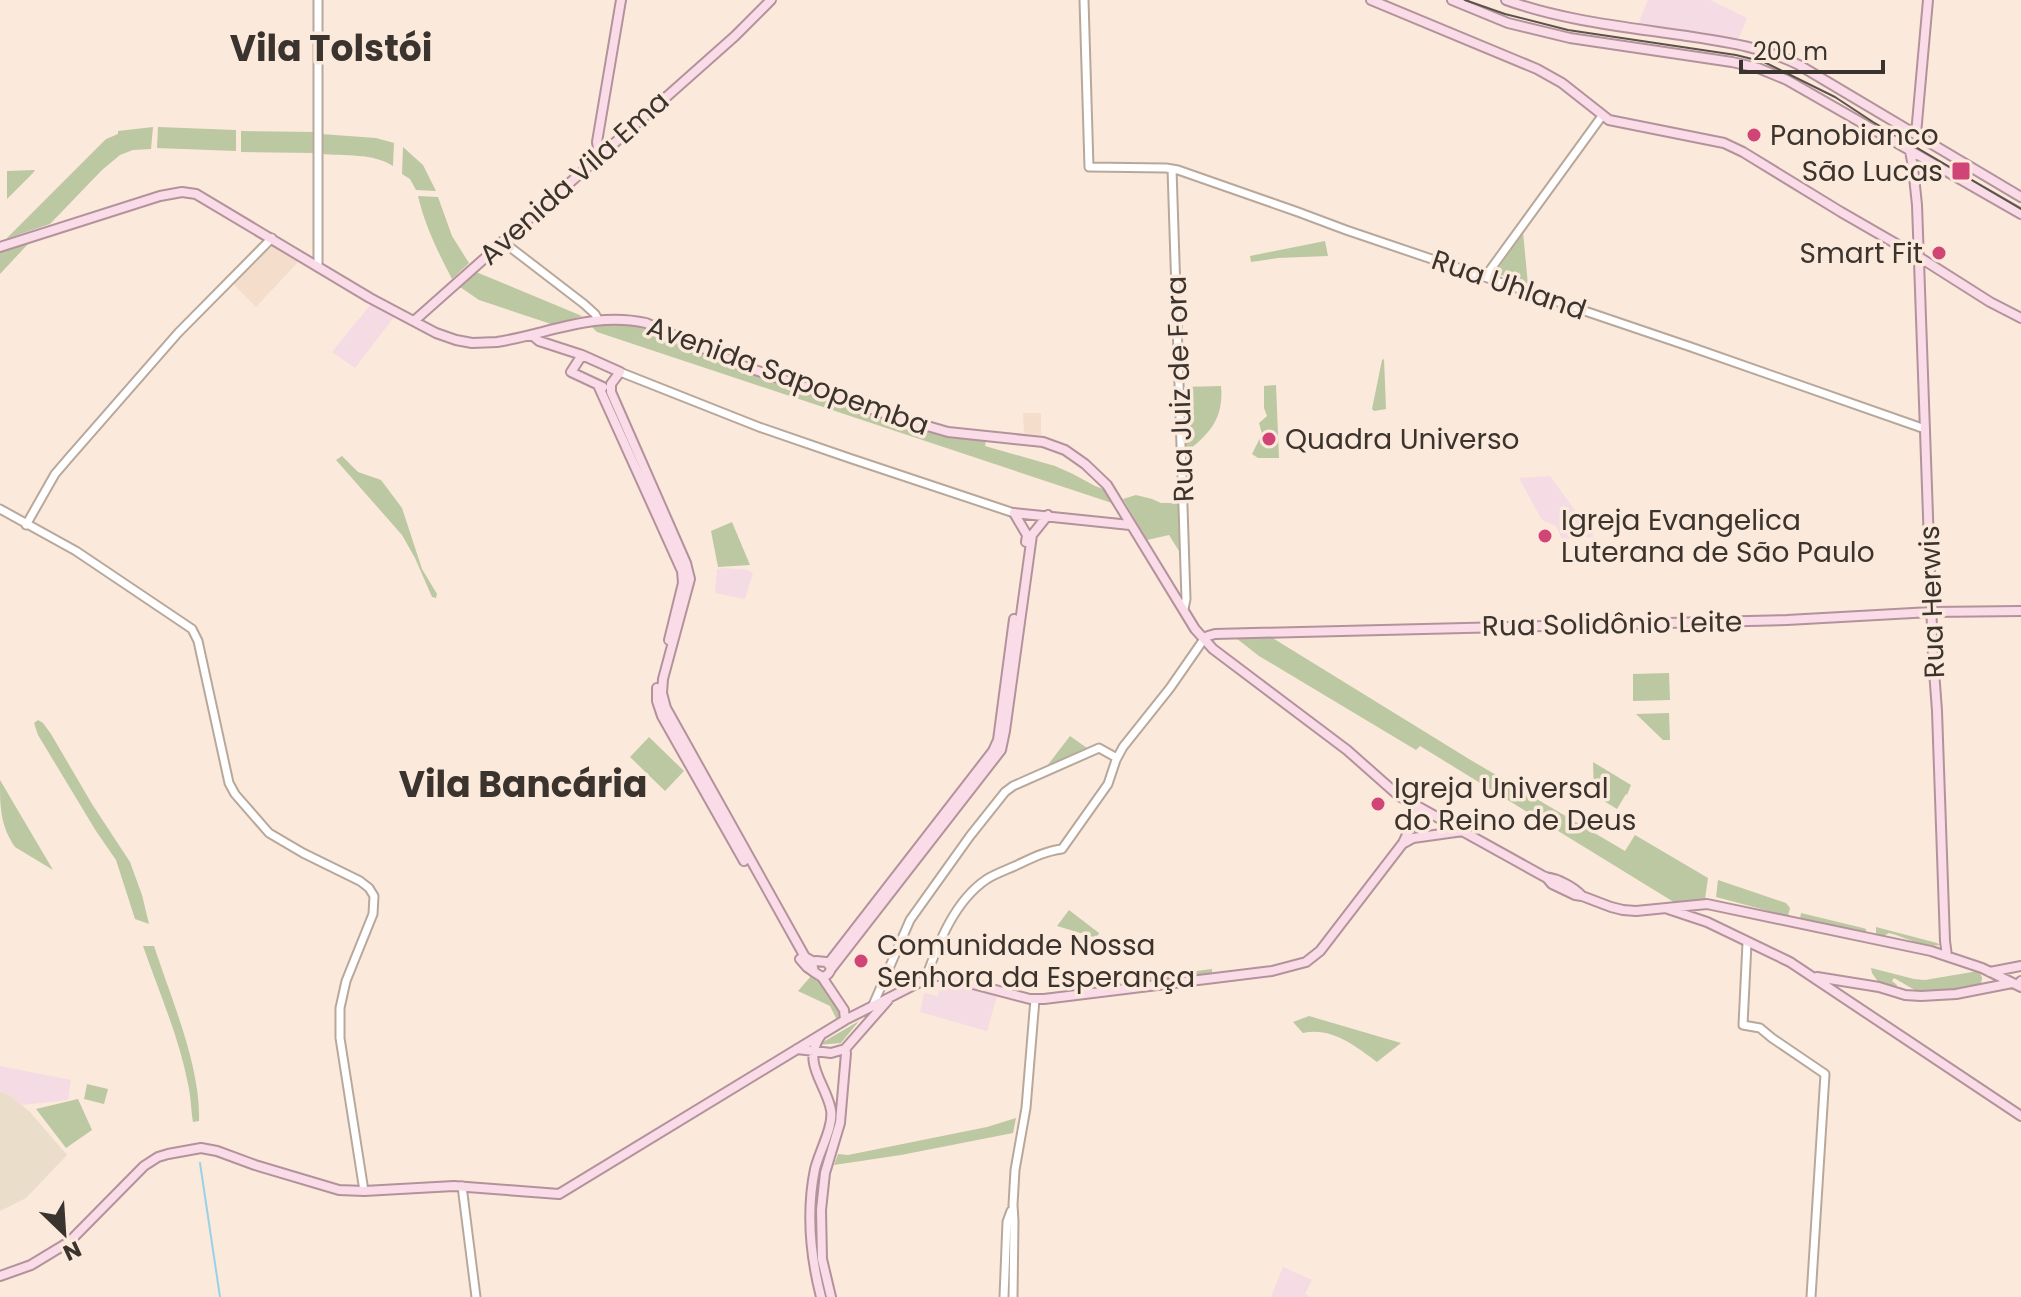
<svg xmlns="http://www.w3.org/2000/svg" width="2021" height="1297" viewBox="0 0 2021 1297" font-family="Poppins,sans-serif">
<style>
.built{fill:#f4ddca}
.education{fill:#f4dbe4}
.medical{fill:#eadeca}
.green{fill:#bcc8a2}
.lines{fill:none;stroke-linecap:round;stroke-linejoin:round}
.stream{stroke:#97d2e8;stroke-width:2}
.minor-casing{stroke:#b8a89b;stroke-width:11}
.major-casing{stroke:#b4929c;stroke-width:12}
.minor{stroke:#fff;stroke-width:7}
.major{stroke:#f9dce8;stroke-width:8}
.rail{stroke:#5b524c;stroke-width:2}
.poi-dot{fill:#d14576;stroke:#fbe9db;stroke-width:3}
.labels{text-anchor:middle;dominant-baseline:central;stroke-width:7;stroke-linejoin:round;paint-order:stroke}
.poi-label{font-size:28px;fill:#3a332e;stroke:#fbe9db;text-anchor:start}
.street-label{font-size:28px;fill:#3a332e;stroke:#fbe9db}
.district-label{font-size:36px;font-weight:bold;fill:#3a332e;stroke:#fbe9db}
</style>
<rect width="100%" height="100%" fill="#fbe9db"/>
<!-- built -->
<path class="built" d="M270,246H274L300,260L256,307L234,285L236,281Z
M1041,413V435L1024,433L1023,413Z"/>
<!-- education -->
<path class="education" d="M1648,0H1710L1747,18L1738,40L1638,25Z
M371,304L394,317L355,368L332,352Z
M1550,476L1593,535V537L1562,539L1556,526L1542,520L1519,478Z
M723,568L747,570L753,573L745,599L715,593L717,569Z
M942,982L997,996L987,1031L920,1012L924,993L938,996Z
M0,1066L71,1080L68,1100L21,1105L9,1095L0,1092Z
M1283,1267L1312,1280L1305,1294L1310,1297H1271Z"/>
<!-- medical -->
<path class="medical" d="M0,1092L9,1095L30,1112L67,1155L26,1198L0,1211Z"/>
<!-- green -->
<path class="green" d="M153,127L151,149L133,150L120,155L102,170L50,224L6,239L106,139L118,134V131Z
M158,127L236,130V151L157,148Z
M241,131L315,132L314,153L241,152Z
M321,134L376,138L394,143L393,166C373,153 345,156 321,154Z
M403,147L423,165L436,191L416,190L410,179L402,174Z
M35,170L33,173L7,199V171Z
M418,196L438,197L452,236L469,263L452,279C438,252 425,226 418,196Z
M1523,232L1528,285L1495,273Z
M1325,241L1328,256L1278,258L1251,262L1250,256Z
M28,244L0,274V252Z
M476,272L582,316L554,325L479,300L460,287Z
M623,322L647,328L725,360L954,436L986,440L985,446L1055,466L1073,474L1095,486L1106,490L1115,504L597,332L592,327L593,325Z
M1384,359L1386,409L1374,411L1372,409L1382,360Z
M1276,385L1279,458H1258L1252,454L1262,434L1259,423L1267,416L1264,408V386Z
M1221,386C1224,418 1210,434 1185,453L1181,387Z
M342,456L358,472L381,480L402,508L422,569L437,594L436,598L432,597L415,558L402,535L336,460Z
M1136,495L1152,499L1161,503H1180L1181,550L1179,551L1169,535L1147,540L1123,499Z
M732,522L750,565L718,567L711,531Z
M1271,637L1469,759L1625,851L1635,835L1708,878L1705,899L1702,902L1677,904L1420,746L1416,750L1259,656L1236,638Z
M1669,673L1670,700L1633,701V674Z
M1669,713L1670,740H1663L1636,714Z
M38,720L43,723L51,734L92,804L130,862L142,895L149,924L135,919L116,860L96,831L38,735L34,723Z
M1070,736L1087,748L1047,766Z
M649,737L684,771L665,791L630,757Z
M1593,762L1631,785L1627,795L1626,794L1617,809L1594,795Z
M0,780L53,870L15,847C0,825 0,806 0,780Z
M1718,880L1786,903L1790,908L1788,916L1716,897Z
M1069,910L1099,933L1097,938L1057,926Z
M1801,913L1863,928L1866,929V932L1800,919Z
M1876,927L1937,943L1940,945C1922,948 1906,937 1889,933L1884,936L1876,934Z
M143,946H154C171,998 201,1067 199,1121L193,1122C191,1110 191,1097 188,1084C179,1037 159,992 143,946Z
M1871,968L1914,979L1925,980L1978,971C1984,977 1983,982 1977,987L1944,993H1920L1894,978L1892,981L1897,985L1896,987L1881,986L1872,973Z
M1212,969V973L1141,983L1140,978Z
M812,975L825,986L844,1015L837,1020L830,1006L798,991Z
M1309,1016L1401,1043L1377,1062C1355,1046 1332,1027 1303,1033L1293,1022Z
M859,1021L841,1043L818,1045Z
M87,1084L108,1089L104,1104L84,1099Z
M78,1099L92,1130L66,1148L36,1109Z
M1016,1118L1013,1133L901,1155L834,1165L838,1154L848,1155L987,1127Z"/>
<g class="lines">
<!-- stream -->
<path class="stream" d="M200,1163L220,1297"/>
<!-- minor casing -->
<g class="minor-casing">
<path id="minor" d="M1084,0L1089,167L1166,168L1178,170L1298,212L1346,230L1688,346L1925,429
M1172,169L1186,599L1184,609
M502,241L584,304L595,314L598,319
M318,267V0
M1485,277L1602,116
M620,372L759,427L849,458L1014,513
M0,509L76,551L192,629L198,641L229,783L235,794L269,833L303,853L360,881L369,888L374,896L373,914L346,981L340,1008V1038L364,1191
M26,525L55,474L67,460L178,333L272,238
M1747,943L1743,1025L1760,1028L1772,1038L1825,1074L1811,1297
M925,980C938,944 954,901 987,879C995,874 1006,870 1015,866C1030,859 1045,851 1062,849L1108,784L1116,760L1123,747L1170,688L1204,639
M873,1005L910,920L970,836L1005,792L1013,786L1099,748L1117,758
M462,1186L476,1297
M1004,1297L1007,1222L1011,1211
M1013,1297L1014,1221L1013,1205L1015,1170L1026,1108L1035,999"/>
</g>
<!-- major casing -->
<g class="major-casing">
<path id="major" d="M1371,0L1537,69L1562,83L1609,120L1724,143L1743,152L1841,212L1919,257L1990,302L2021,318
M1452,0L1508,23L1570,38L1732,62L1758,68L1787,80L2021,214
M1506,0C1564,21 1627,27 1687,36C1726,42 1763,47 1799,65L2021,197
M1916,134L1928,0
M1910,151L1913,167L1917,205L1933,657L1937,711L1945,941L1947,956
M599,155L597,142L621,0
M0,247L160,196L182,192L196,194L370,298L436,333L456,340L472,343L497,342C548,334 594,311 646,323L746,367L886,414L948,432L1043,442L1065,450L1085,464L1107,485L1195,629L1213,649L1347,750L1399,796L1545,877C1558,879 1573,886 1582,896
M414,321L735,36L771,0
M532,335L539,341L582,355L620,372L611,384V392L686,563L690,579L663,679L662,693L666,708L805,957L814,962
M582,355L571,372L603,387
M598,385L682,571L683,583L669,640
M1014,513L1027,535L1026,542
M1014,513L1130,525
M1204,639L1208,636L1215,634L1787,620L1931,612L2021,611
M657,688V701L662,716L744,861
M1404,843L1413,838L1463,831
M1546,877L1552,884L1575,895L1582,896L1611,907L1623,910L1636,911L1707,904L1931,951L1982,968L2021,987L2019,983L2021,981
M1668,909L1707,922L1790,962L2021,1116
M800,959L807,967L814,972
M816,961L826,962L830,966C832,972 827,976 822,977L814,972L812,964Z
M828,964L993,751L998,740L1014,619
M831,969L1001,750L1005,731L1032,535L1048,515
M1990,972L2021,966
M822,977L844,1010L845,1020
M1817,977L1879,987L1905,995L1921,996L1956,994L2012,983
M797,1049L831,1053L845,1049L888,1000
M0,1276L31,1265L69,1242L144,1166L158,1157L168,1154L201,1148L217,1151L255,1165L339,1190L364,1191L454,1186L559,1194L845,1020L932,976H942L1030,999H1044L1272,971L1306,962L1320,951L1403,843L1416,815L1415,805
M821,1297C810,1254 806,1213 815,1169C819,1152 834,1126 831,1110C826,1083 801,1063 821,1035
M831,1297L822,1259L821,1210L825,1173L840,1123L846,1053L845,1049"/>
</g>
<!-- minor -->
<use href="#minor" class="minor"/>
<!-- major -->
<use href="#major" class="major"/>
<!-- rail -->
<path class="rail" d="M1465,0L1505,14L1568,30L1736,55L1764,62L1835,97L1873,122L2021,209"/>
</g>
<!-- markers -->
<g class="poi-dot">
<circle cx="1754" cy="135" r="8"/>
<rect x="1951" y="161" width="20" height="20" rx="4"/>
<circle cx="1939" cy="253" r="8"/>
<circle cx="1269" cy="439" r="8"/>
<circle cx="1545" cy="536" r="8"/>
<circle cx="1378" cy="804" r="8"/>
<circle cx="861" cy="961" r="8"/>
</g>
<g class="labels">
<!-- poi labels -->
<g class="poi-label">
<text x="1770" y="135">Panobianco</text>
<text x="1943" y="171" text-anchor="end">São Lucas</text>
<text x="1923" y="253" text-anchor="end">Smart Fit</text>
<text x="1285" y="439">Quadra Universo</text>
<text x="1561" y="520">Igreja Evangelica<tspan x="1561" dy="32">Luterana de São Paulo</tspan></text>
<text x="1394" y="788">Igreja Universal<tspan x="1394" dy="32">do Reino de Deus</tspan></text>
<text x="877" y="945">Comunidade Nossa<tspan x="877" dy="32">Senhora da Esperança</tspan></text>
</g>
<!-- street labels -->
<g class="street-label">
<text transform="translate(574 178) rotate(-42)">Avenida Vila Ema</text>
<text transform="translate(1509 285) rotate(19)">Rua Uhland</text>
<text transform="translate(788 376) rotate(20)">Avenida Sapopemba</text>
<text transform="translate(1180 389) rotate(-92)">Rua Juiz de Fora</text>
<text transform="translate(1932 602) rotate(-92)">Rua Herwis</text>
<text transform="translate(1612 624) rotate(-1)">Rua Solidônio Leite</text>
</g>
<!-- district labels -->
<g class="district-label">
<text x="331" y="48">Vila Tolstói</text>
<text x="523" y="784">Vila Bancária</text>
</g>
</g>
<!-- north arrow -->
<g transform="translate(64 1233) rotate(155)" stroke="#fbe9db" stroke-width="6" paint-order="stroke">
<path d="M0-6L14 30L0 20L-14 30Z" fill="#3a332e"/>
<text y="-12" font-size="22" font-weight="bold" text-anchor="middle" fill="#3a332e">N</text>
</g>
<!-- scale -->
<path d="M1741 60v12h142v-12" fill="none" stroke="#3a332e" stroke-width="4"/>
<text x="1753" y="60" font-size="24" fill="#3a332e" stroke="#fbe9db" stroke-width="6" paint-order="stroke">200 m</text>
</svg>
